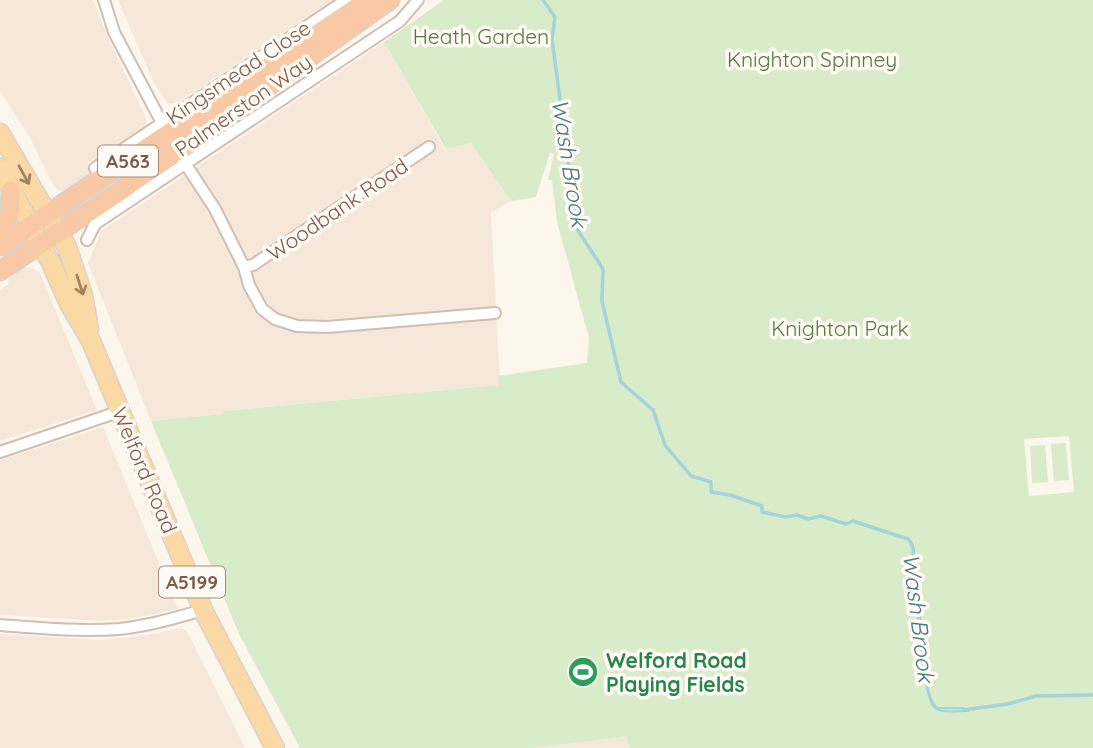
<svg xmlns="http://www.w3.org/2000/svg" width="1093" height="748" viewBox="0 0 1093 748" font-family="Quicksand,sans-serif">
<style>
.residential{fill:#f5e8da}
.green{fill:#d8ecc9;fill-rule:evenodd}
.water{fill:#bfe3e8;stroke:#a5d3da;stroke-width:2}
.lines{fill:none;stroke-linecap:round;stroke-linejoin:round}
.stream{stroke:#a5d3da;stroke-width:3.5}
.minor-casing{stroke:#d1beb0;stroke-width:14}
.primary-casing{stroke:#dad1cd;stroke-width:21}
.trunk-casing{stroke:#dad1cd;stroke-width:21}
.minor{stroke:#fff;stroke-width:10}
.primary{stroke:#fbd9a5;stroke-width:18}
.trunk{stroke:#f9c8a4;stroke-width:18}
.oneway{stroke:#a18267}
.labels{text-anchor:middle;dominant-baseline:central;stroke-width:7;stroke-linejoin:round;paint-order:stroke}
.shield{fill:#fffaf3;stroke:#a28b7f;stroke-width:2}
.shield-label{font-size:19px;font-weight:bold;fill:#7a5c4d}
.park-label{font-size:21px;fill:#537a41;stroke:#fffaf3}
.street-label{font-size:21px;fill:#7a5c4d;stroke:#fffaf3}
.leisure-label{font-size:21px;font-weight:bold;fill:#27864d;stroke:#fffaf3;text-anchor:start}
.water-label{font-size:23px;font-style:italic;fill:#437c86;stroke:#fffaf3}
</style>
<rect width="100%" height="100%" fill="#fdf6ec"/>
<!-- residential -->
<path class="residential" d="M0,0H93L107,35L147,120L145,127L88,163L91,174L66,191H60L54,187L30,138L0,91Z
M118,0H333L174,105L168,103L155,85Z
M384,42L445,149L471,143L511,201L491,213L500,385L224,411L222,414L151,421L88,263L101,231Z
M23,267L32,268L40,273L97,410L0,441V290L8,284L9,276Z
M103,427L178,609L135,618L100,621L0,615V460Z
M182,628L187,631L245,748H0V634L99,640L141,636Z
M627,736L630,748H532L576,741Z"/>
<!-- green -->
<path class="green" d="M444,0H1093V748H630L626,736L532,748H300L239,634L151,421L222,414L224,411L499,385L498,376L587,363L589,338L557,222L552,180H548L554,154L550,153L536,197L511,201L471,143L446,149L384,42ZM1069,436L1074,492L1029,496L1024,439Z
M1066,443L1069,480L1054,481L1051,444Z
M1045,445L1048,482L1032,483L1030,446Z"/>
<!-- water -->
<path class="water" d="M918,612C930,637 918,687 937,708H963L967,711C957,711 944,714 935,708C925,701 917,625 918,612Z"/>
<g class="lines">
<!-- stream -->
<path class="stream" d="M543,0L555,17L552,39L577,229L603,269L602,301L621,382L653,410L665,445L691,476L711,482V492L730,495L762,506V512L785,517L797,515L808,519L821,516L846,524L853,521L908,539C918,550 911,559 910,571C909,585 917,602 919,616
M963,710L1008,704L1036,696L1093,695"/>
<!-- minor casing -->
<g class="minor-casing">
<path id="minor" d="M104,0L114,32L162,123
M177,151L215,209L244,267L249,285L262,309L275,319L297,326L327,327L495,313
M95,168L346,0
M87,240L95,224L400,21L418,0
M244,267L253,265L429,147
M0,452L121,411
M0,625C39,628 79,632 119,629C148,626 175,618 203,610"/>
</g>
<!-- primary casing -->
<g class="primary-casing">
<path id="primary" d="M0,133L67,247L83,295L89,329
M0,168L51,263L69,304L91,341L203,610L275,748"/>
</g>
<!-- trunk casing -->
<g class="trunk-casing">
<path id="trunk" d="M0,233L10,211L11,191
M0,246L368,0
M0,271L119,192L390,0"/>
</g>
<!-- minor -->
<use href="#minor" class="minor"/>
<!-- primary -->
<use href="#primary" class="primary"/>
<!-- trunk -->
<use href="#trunk" class="trunk"/>
</g>
<!-- one-way arrows -->
<defs><path id="oneway-shaft" d="M-6 0H5M1.5-3L5.5 0L1.5 3" fill="none" stroke-width="1.6" stroke-linecap="round" stroke-linejoin="round" transform="scale(1.75)"/></defs>
<g class="oneway">
<use href="#oneway-shaft" transform="translate(24 175) rotate(61)"/>
<use href="#oneway-shaft" transform="translate(80 285) rotate(72)"/>
</g>
<!-- icons -->
<defs>
<g id="stadium-disc" transform="scale(1.575)"><circle r="9.5" fill="#2e9e5b" stroke="#fffaf3"/><path d="M0-5a6.5 5 0 1 0 0 10a6.5 5 0 1 0 0-10ZM-3.5-1.8h7v3.6h-7Z" fill="#fff"/></g>
</defs>
<g fill-rule="evenodd">
<use href="#stadium-disc" x="583" y="672"/>
</g>
<g class="labels">
<!-- shield labels -->
<g class="shield">
<rect x="98" y="145.5" width="60" height="31" rx="5"/>
<rect x="159" y="566.5" width="66" height="31" rx="5"/>
</g>
<g class="shield-label">
<text x="128" y="161">A563</text>
<text x="192" y="582">A5199</text>
</g>
<!-- park labels -->
<g class="park-label">
<text x="481" y="36">Heath Garden</text>
<text x="812" y="59">Knighton Spinney</text>
<text x="840" y="328">Knighton Park</text>
</g>
<!-- street labels -->
<g class="street-label">
<text transform="translate(238 72) rotate(-34)">Kingsmead Close</text>
<text transform="translate(243 105) rotate(-35)">Palmerston Way</text>
<text transform="translate(337 209) rotate(-34)">Woodbank Road</text>
<text transform="translate(145 470) rotate(67)">Welford Road</text>
</g>
<!-- leisure labels -->
<g class="leisure-label">
<text x="606" y="660">Welford Road<tspan x="606" dy="24">Playing Fields</tspan></text>
</g>
<!-- water labels -->
<g class="water-label">
<text transform="translate(570 163) rotate(81)">Wash Brook</text>
<text transform="translate(919 618) rotate(83)">Wash Brook</text>
</g>
</g>
</svg>
